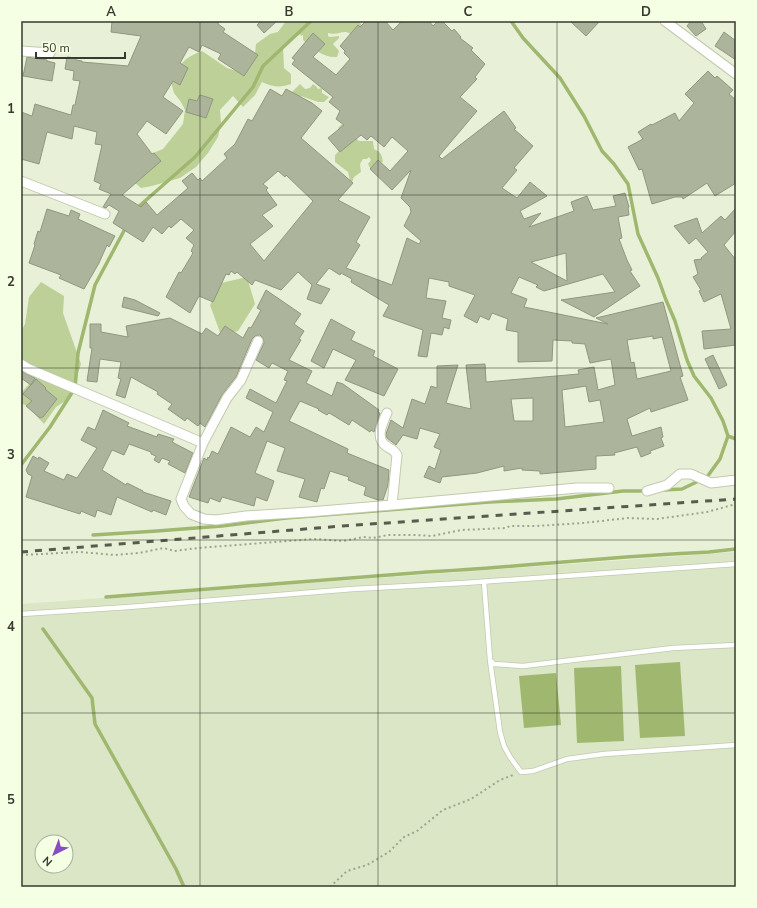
<svg xmlns="http://www.w3.org/2000/svg" width="757" height="908" viewBox="0 0 757 908" font-family="'Nunito Sans',sans-serif">
<style>
.built{fill:#dae6c5;fill-rule:evenodd}
.green{fill:#bdd098}
.water{fill:#a0b76f}
.lines{fill:none;stroke-linecap:round;stroke-linejoin:round}
.stream{stroke:#a0b76f;stroke-width:3.5}
.building{fill:#acb59c;stroke:#8f987f;fill-rule:evenodd}
.lane-casing{stroke:#c1cab0;stroke-width:6}
.street-casing{stroke:#c1cab0;stroke-width:11}
.path{stroke:#9ea491;stroke-width:2;stroke-dasharray:2 3;stroke-linecap:butt}
.lane{stroke:#fff;stroke-width:4.5}
.street{stroke:#fff;stroke-width:9}
.rail{stroke:#585c4f;stroke-width:3;stroke-dasharray:7 7;stroke-linecap:butt}
.grid{fill:none;stroke:#373a30;stroke-width:1;stroke-opacity:0.55}
.neatline{fill:none;stroke:#373a30;stroke-width:1.5}
.grid-label{font-size:13px;text-anchor:middle;font-weight:bold;fill:#373a30}
</style>
<rect width="100%" height="100%" fill="#e8f1d7"/>
<!-- built -->
<path class="built" d="M736,552V887H21V604ZM42,842H66V866H42Z"/>
<!-- green -->
<path class="green" d="M286,21H360L362,29L357,39C342,25 342,37 328,33V36L330,37L339,36V38L333,44L339,51L337,57C323,58 313,48 303,40V35L301,36L300,34L283,46L284,68L291,74V84C280,88 273,87 262,82L255,95L243,107L233,96L220,110L221,123L218,137L208,153L196,167L180,178L152,186L141,188L133,181L153,153L163,149L183,124L185,110L181,102L174,93L171,82C181,63 182,59 202,51L227,68L240,72L255,54L256,44L270,34L278,32Z
M300,84L305,89L310,88L313,84L316,86L318,89L322,88V93L329,97L324,102H318L301,96L294,101L289,95Z
M342,124L359,141H373L374,149C381,152 382,155 383,162L377,163L373,168H370L368,164L371,160L369,157L367,159H363L360,164L361,172L354,177L351,185L348,172L335,162V155L342,148L344,136L338,128Z
M247,277L255,304L238,331L221,335L210,305L221,283Z
M41,282L64,296L63,313L81,364L70,398L56,407L44,424L27,406L21,403V393L36,376L21,367V331L25,324L29,297Z"/>
<!-- water -->
<path class="water" d="M680,662L685,736L640,738L635,665Z
M621,666L624,741L577,743L574,668Z
M556,673L561,725L524,728L519,676Z"/>
<g class="lines">
<!-- stream -->
<path class="stream" d="M511,21L523,38L560,78L584,116L602,151L614,164L628,184L638,234L658,278L666,300L675,321L687,360L694,376L711,398L723,421L728,436L720,459L707,477L682,489L663,490
M137,208L195,157L253,87L263,66L311,21
M728,436L736,439
M21,465L50,427L75,388L78,353L95,285L126,227
M93,535L157,531L222,526L286,518L489,502L556,499L623,491H646
M106,597L427,572C521,567 615,556 709,552L736,549
M43,629L92,698L95,724L176,869L184,887"/>
</g>
<!-- building -->
<path class="building" d="M112,21H219L218,24L225,29L223,32L258,55L244,76L218,59L221,54L202,45L199,52L189,47L180,63L188,68L180,85L173,81L163,97L183,111L166,134L147,121L137,134L152,154L154,153L161,161L122,195L141,207L146,202L157,215L188,188L182,181L192,173L198,180L200,178L202,181L227,158L224,154L235,144L248,119L252,121L270,89L282,96L286,89L312,103L322,111L301,138L353,183L338,200L370,217L356,242L360,245L346,268L392,285L407,238L419,244L421,241L404,226L411,212L410,207L401,198L411,170L392,190L370,169L378,160L390,171L408,151L392,137L384,147L371,136L367,140L361,135L340,152L328,138L344,125L336,119L340,111L329,102L333,97L292,64L295,60L292,58L313,33L325,44L313,57L336,75L350,59L344,53L345,51L340,46L358,25L360,27L366,21H385L393,30L402,21H429L433,26L438,21H442L452,31L454,29L461,37L460,38L473,48L471,50L485,64L475,77L477,79L460,97L477,111L439,156L442,159L504,111L516,128L514,129L533,146L514,168L517,170L502,188L517,198L530,182L547,196L520,211L524,219L541,213L529,227L574,211L571,202L587,196L593,210L616,206L613,196L625,193L629,207L628,208L629,215L618,217L622,238L619,239L627,260L632,270L630,271L640,286L594,317L561,300L615,292L603,274L544,291L536,287L538,285L519,277L511,293L527,299L524,307L608,324L596,318L663,302L683,376L680,377L688,400L651,412L650,408L627,419L632,436L661,427L663,437L661,438L664,446L650,451L651,453L641,457L637,447L614,453L615,455L596,456V469L540,474V471L522,470V468L504,471V466L477,473L442,477L440,483L424,477L429,466L435,469L441,450L434,447L440,434L420,428L417,439L403,435L396,445L387,438L386,434L391,420L403,428L412,399L425,404L431,386L437,388V366L458,365L446,403L471,409L466,365L485,364L486,382L579,374L578,370L594,367L598,390L615,385L611,359L590,363L585,344L572,343V341L553,340L552,361L518,362V332L506,330L508,319L492,313L489,320L480,316L477,323L464,316L475,295L449,286V282L429,278L426,298L446,301L442,318L451,320L449,329L444,327L442,335L431,333L427,357L418,356L423,330L383,316L389,305L351,282L352,279L341,273L340,275L329,268L316,284L330,289L321,304L307,299L312,285L298,272L281,290L255,280L252,285L237,272L235,274L231,271L229,275L226,274L213,302L199,296L190,313L166,297L179,272L181,273L193,253L191,251L194,245L186,238L194,230L181,219L171,228L169,226L162,234L153,227L143,242L113,223L119,211L109,205L106,208L103,207L111,194L99,189L101,184L94,181L102,145L95,144L97,132L74,126L72,139L47,132L39,164L21,159V112L32,116L35,104L71,115L73,105H75L80,81L73,80L74,71L65,69L67,57L76,58V60L82,61V62L128,66L141,36L111,32ZM278,171L285,177L286,175L313,201L264,261L250,244L273,226L262,215L277,205L266,190L268,188L263,184ZM566,253L567,281L531,262ZM653,336V339L662,337L671,371L637,379L634,362L631,363L627,340ZM586,386L589,402L600,400L604,422L565,427L562,390ZM533,398V421H514L511,399Z
M261,21H277L264,33L257,25Z
M570,21H600L586,36Z
M691,21H701L706,29L696,36L687,26Z
M724,32L736,41V60L715,46Z
M27,57L47,60V61L55,63L52,81L23,76Z
M708,71L715,78L717,76L733,90L729,94L736,100V183L715,196L707,183L683,199L682,197H675L652,204L642,169L639,170L628,147L643,139L638,132L651,124L652,125L675,113L679,121L694,103L685,94Z
M200,95L213,99L206,118L186,112L189,99L197,101Z
M736,208V231L724,245L736,260V345L704,349L702,331L731,329L721,294L704,302L699,291L701,290L693,277L698,274L694,260L702,259L701,258L708,252L696,238L689,244L674,226L697,218L702,233L721,216L725,220Z
M47,209L69,216L71,210L80,214L78,219L115,236L109,247L107,245L99,263L84,289L59,278L61,275L29,263L35,245L34,244L38,231L40,232Z
M266,290L301,314L294,324L304,331L299,339L301,340L289,360L312,371L306,383L332,396L337,382L343,384L379,410L378,412L380,413L374,432L371,430L370,432L352,420L349,425L331,414L329,413L327,415L318,410L319,409L300,401L289,421L348,449L347,453L389,470L388,485L383,500H378L364,495L366,487L348,480L349,477L330,471L324,489L321,488L317,502L299,497L305,479L277,471L285,448L267,441L255,473L274,481L267,501L256,497L254,506L222,497L220,502L210,498L208,503L189,497L204,458L207,460L208,457L209,458L212,451L218,454L231,427L250,437L256,427L264,432L273,412L246,398L250,389L276,403L287,381L284,380L288,371L272,363L269,368L256,360L264,343L263,338L260,335L255,336L252,339L236,377L222,395L205,427L200,423L198,426L187,418L185,421L168,409L172,404L157,394L158,392L131,377L125,398L116,395L121,379L118,378L121,362L100,359L97,382L87,381L92,348H90V324H101V332L128,337L126,326L170,318L202,334L206,328L218,336L225,326L243,338L249,327L251,328L261,310L257,308Z
M124,297L135,300L160,313L158,316L122,307Z
M331,319L355,332L351,340L375,351L373,356L398,369L384,396L345,380L356,360L333,349L324,368L311,361Z
M713,355L727,385L719,389L705,359Z
M21,371L35,378L31,385L21,378Z
M36,379L46,388L45,389L57,399L43,417H42L40,418L26,406L32,401L23,394Z
M103,410L129,423L127,426L157,437L158,434L174,439L172,442L193,453L185,473L168,464L170,461L162,458L159,463L154,460L156,456L151,454V452L129,444L124,455L112,450L102,470L126,485L127,483L143,491V492L171,501L166,515L153,510L152,512L117,497L111,515L97,510L95,517L81,511L80,514L26,497L32,476L28,474L26,470L33,456L38,459L39,457L49,463L44,471L64,480L67,474L77,478L97,448L81,440L88,427L95,430Z"/>
<g class="lines">
<!-- lane casing -->
<g class="lane-casing">
<path id="lane" d="M484,582L490,660L500,732L504,746L510,757L521,772L533,771L567,759L604,754L736,745
M21,614L129,607L353,589L464,583L736,564
M490,660L494,664L523,666L673,648L736,645"/>
</g>
<!-- street casing -->
<g class="street-casing">
<path id="street" d="M665,21L736,74
M21,51L50,53
M21,181L105,214
M258,341L241,380L227,398L203,443L181,499L184,506L191,514L204,519L216,520L246,516L309,512L392,505L397,455C392,447 390,450 385,445C375,437 383,422 387,413
M21,364L29,369L203,443
M647,491L667,485L680,474H691L711,483L736,480
M392,505L577,488H609"/>
</g>
<!-- path -->
<path class="path" d="M21,555L80,552L115,555L139,553L164,548L174,551L198,548L314,539L343,541L364,537L373,538L388,535H415L432,536L461,530L506,528L510,526H536L583,523L628,518L657,519L707,512L736,504
M330,887L347,871L367,865L389,852L404,837L417,831L443,810L471,799L500,780L513,775"/>
<!-- lane -->
<use href="#lane" class="lane"/>
<!-- street -->
<use href="#street" class="street"/>
<!-- rail -->
<path class="rail" d="M21,552L342,526L736,499"/>
</g>
<!-- grid -->
<path class="grid" d="M200,21V887M378,21V887M557,21V887M21,195H736M21,368H736M21,540H736M21,713H736"/>
<!-- border -->
<rect width="757" height="908" fill="none" stroke="#f5ffe4" stroke-width="44"/>
<!-- north arrow -->
<g transform="translate(54 854) rotate(222)"><circle r="19" fill="#f5ffe4" stroke="#a9b09c"/>
<path d="M0-3L7 15L0 10L-7 15Z" fill="#874dc4"/>
<text y="-6" font-size="11" font-weight="bold" text-anchor="middle" fill="#373a30">N</text>
</g>
<!-- scale -->
<path d="M36 52v6h89v-6" fill="none" stroke="#373a30" stroke-width="2"/>
<text x="42" y="52" font-size="12" fill="#373a30" stroke="#f5ffe4" stroke-width="3" paint-order="stroke">50 m</text>
<rect x="22" y="22" width="713" height="864" class="neatline"/>
<g class="grid-label">
<text x="111" y="16">A</text>
<text x="289" y="16">B</text>
<text x="468" y="16">C</text>
<text x="646" y="16">D</text>
<text x="11" y="113">1</text>
<text x="11" y="286">2</text>
<text x="11" y="459">3</text>
<text x="11" y="631">4</text>
<text x="11" y="804">5</text>
</g>
</svg>
